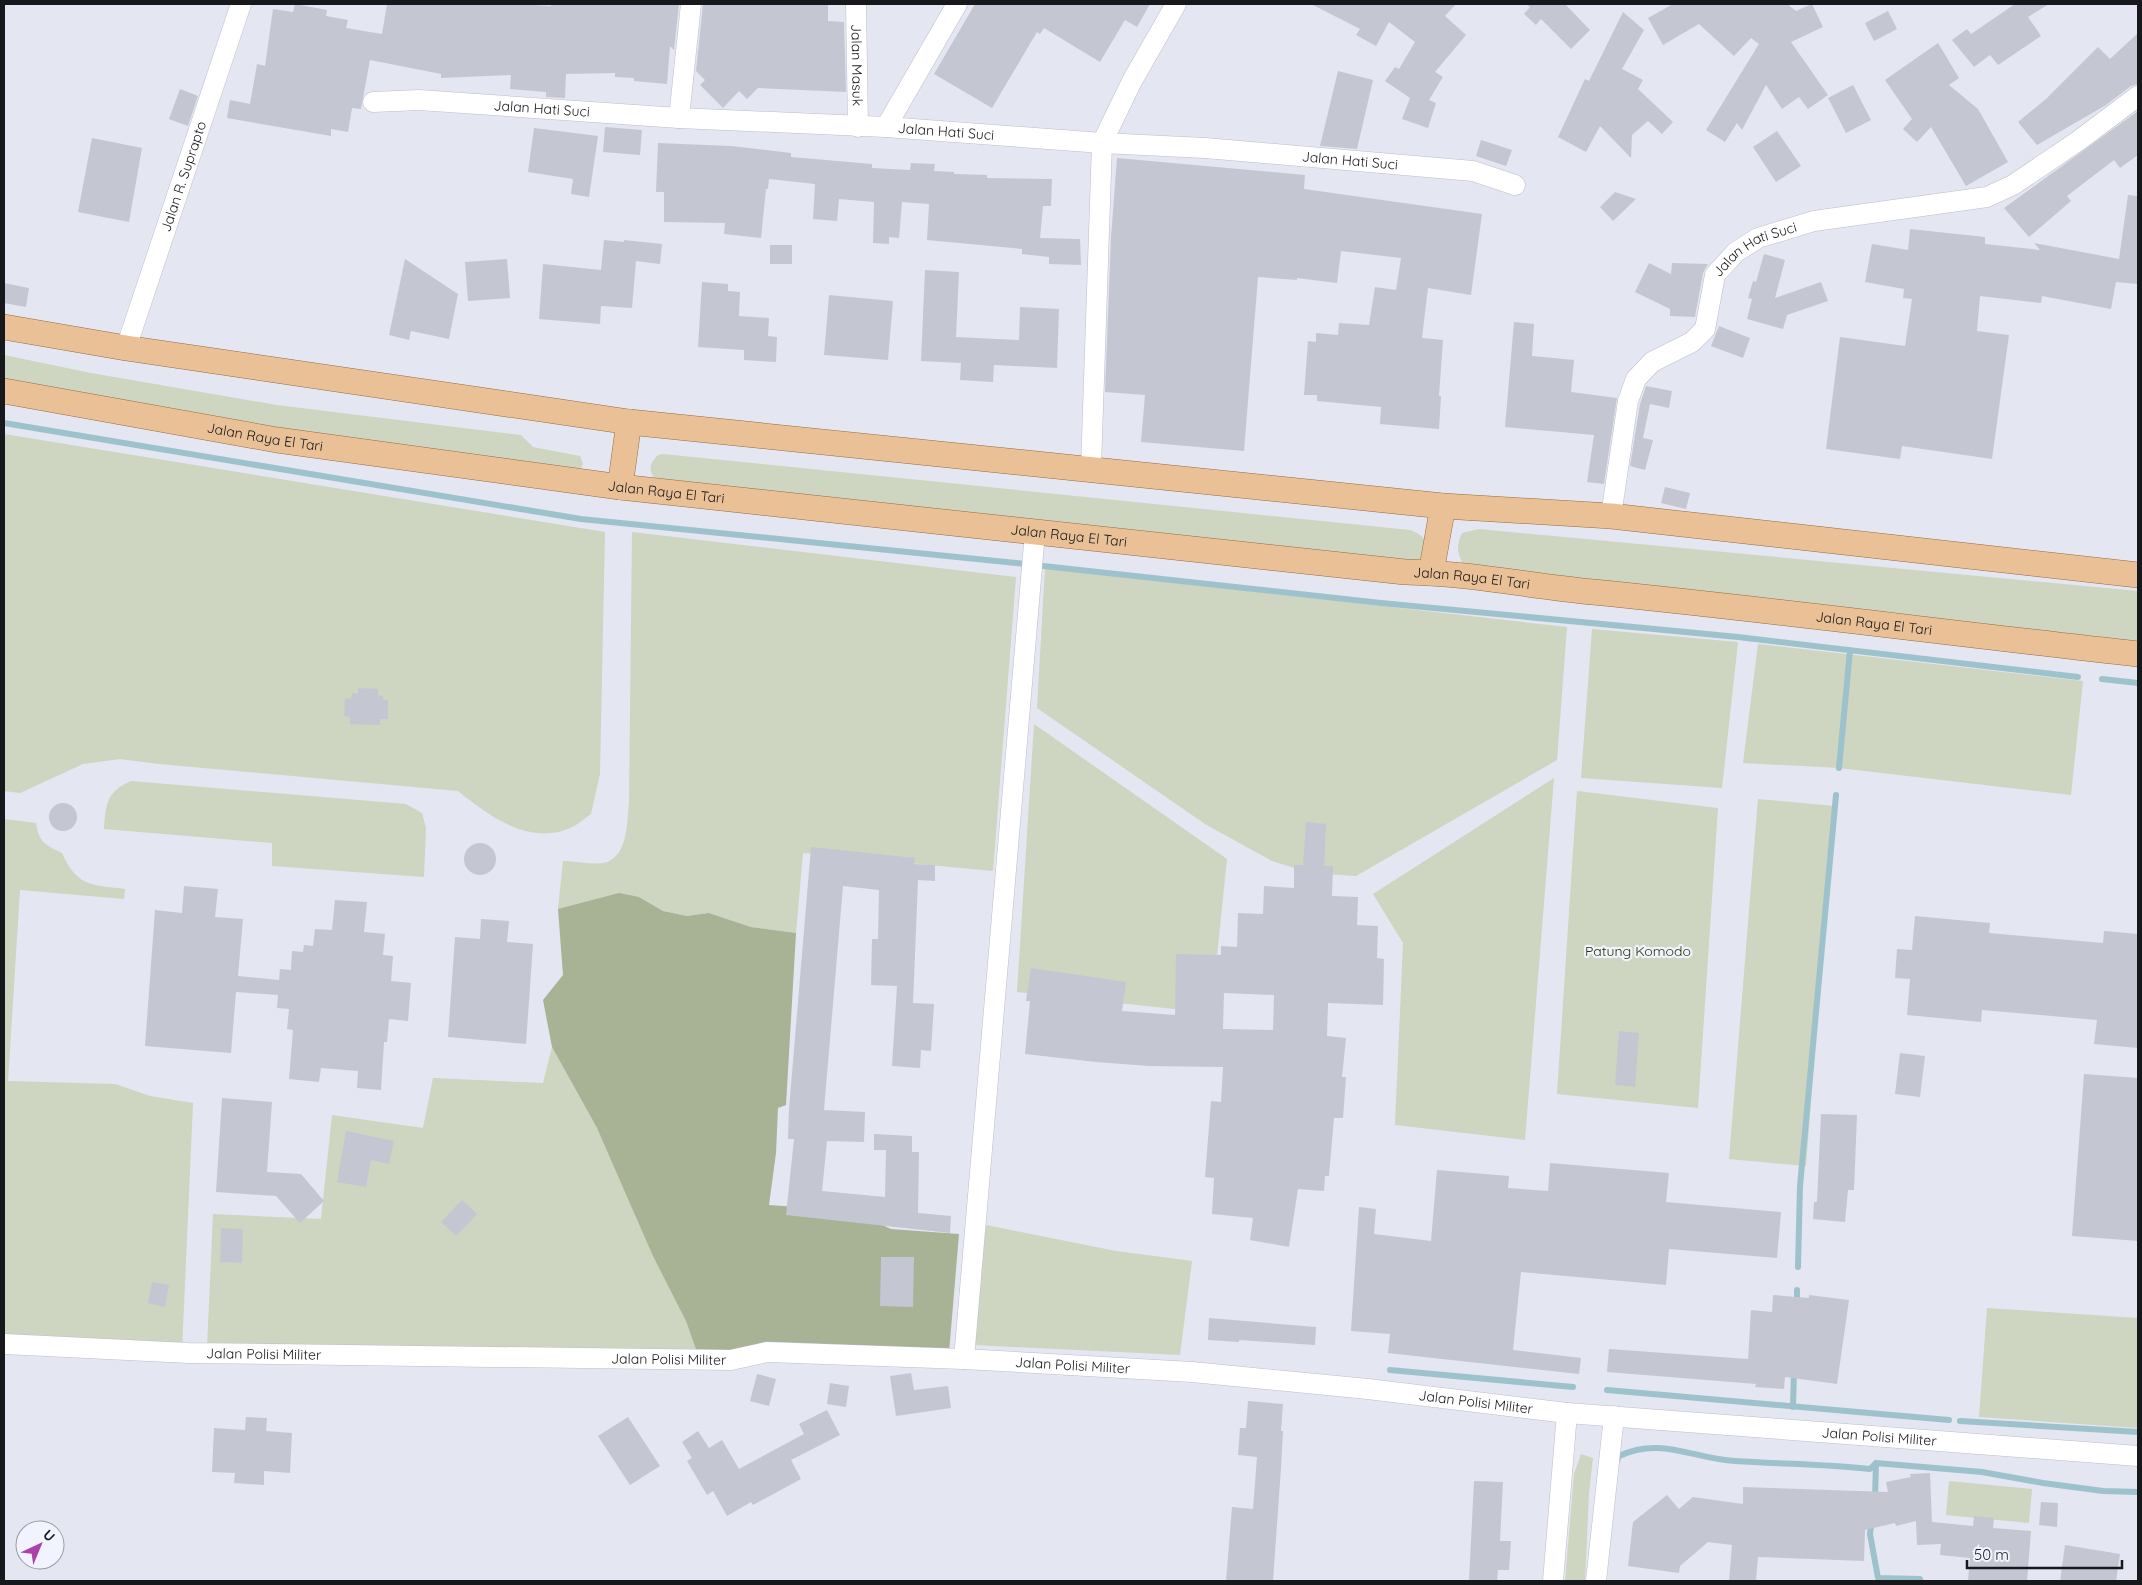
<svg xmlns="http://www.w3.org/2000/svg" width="2142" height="1585" viewBox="0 0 2142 1585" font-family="Quicksand,sans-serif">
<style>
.green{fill:#ced5c0}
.forest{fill:#a8b295}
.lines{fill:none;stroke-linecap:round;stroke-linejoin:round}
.stream{stroke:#9ec2cb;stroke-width:6}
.building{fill:#c4c7d2;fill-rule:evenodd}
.minor-casing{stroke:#bcbfc9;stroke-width:21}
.major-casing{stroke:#976b3f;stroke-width:26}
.minor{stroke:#fff;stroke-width:20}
.major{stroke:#eac197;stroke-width:25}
.labels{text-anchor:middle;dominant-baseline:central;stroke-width:4.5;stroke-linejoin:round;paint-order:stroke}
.street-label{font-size:14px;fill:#17181c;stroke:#f1f3fe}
.park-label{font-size:14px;fill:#273302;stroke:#f1f3fe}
</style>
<rect width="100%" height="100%" fill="#e4e6f1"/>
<!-- green -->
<path class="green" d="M4,355L91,373L277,405L521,435L533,447L580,456L583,464L579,471L570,475L4,387Z
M4,434L605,532L600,774L591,814C585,818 579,824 572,827C531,847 489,816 458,791L159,764L120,759L83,764L20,793L4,791Z
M663,454L1410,530C1421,534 1426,538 1428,550L1417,565L656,480C648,470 649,464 658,455Z
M1479,529L2138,591V646L1464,566C1457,554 1456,546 1462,533Z
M632,532L1016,577L993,871L803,853L796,933L751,927L709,913L687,916L663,911L639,897L558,909L563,861C576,861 591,865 603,863C628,859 627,822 629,803Z
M1045,568L1567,627L1557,760L1356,876L1311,873L1272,861L1205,824L1037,708Z
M1592,629L1738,642L1722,788L1581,778Z
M1758,644L2083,681L2071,795L1839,768L1743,763Z
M1034,724L1227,859L1211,1013L1017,992Z
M1554,778L1525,1140L1395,1125L1403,943L1373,894Z
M131,781L406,804L422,813L426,828L424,877L272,866V843L104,829C106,804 106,792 131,781Z
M1577,791L1718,808L1698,1108L1557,1094Z
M1758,799L1834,806L1806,1166L1729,1159Z
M4,819L36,823C39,842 45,845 62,853C77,887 92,885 125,889L124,899L20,890L8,1081L115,1084L150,1096L193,1103L182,1351L4,1345Z
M552,1047L597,1128L686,1321L699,1358L207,1348L213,1214L321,1219L332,1115L423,1128L433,1078L543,1083Z
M986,1225L1116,1251L1192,1261L1180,1355L974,1345Z
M1987,1308L2138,1318V1428L1979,1417Z
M1581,1454L1593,1458L1589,1493L1585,1581H1565L1574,1474Z
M1949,1481L2032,1489L2029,1523L1946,1515Z"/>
<!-- forest -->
<path class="forest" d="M619,893L639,897L663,911L687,916L709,913L751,927L796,933L786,1105L778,1108L776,1153L769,1205L851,1211L891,1229L959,1234L949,1353L699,1358L686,1321L653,1256L597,1128L552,1047L543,1000L563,975L558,909Z"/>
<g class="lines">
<!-- stream -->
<path class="stream" d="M4,423L581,519L1016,563L1381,603L1738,637L2078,677
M2102,679L2138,683
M1839,768L1850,650
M1798,1267L1800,1186L1836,795
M1797,1306V1290
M1390,1370L1573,1387
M1607,1390L1949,1420
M1793,1407L1794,1371
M1960,1421L2138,1432
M1617,1461L1619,1456C1661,1436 1693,1459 1735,1461C1781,1464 1825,1464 1870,1469L1876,1463
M1875,1498L1876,1463L1982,1472L2043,1483L2103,1491L2138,1492
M1872,1520L1870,1534L1878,1578L1920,1579L1921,1581"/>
</g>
<!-- building -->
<path class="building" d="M295,4L327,10L326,16L348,20L346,28L382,34L387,4H518L551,6V4H679L674,50L670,46L667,84L634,81V78L615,77V73L566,74L565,98L546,97V92L510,89L511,75L441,78V74L370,60L361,109L352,108L348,132L331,129V136L227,118L230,100L250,104L257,64L265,66L273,9L293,12Z
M703,4H828V21L844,22L846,92L758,88L747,99L739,91L723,108L700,85L705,80L696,71Z
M975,4H1150L1137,27L1125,20L1100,62L1044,28L1040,34L1037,32L992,108L934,74Z
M1311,4H1456L1445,16L1466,35L1435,72L1443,77L1429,100L1436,103L1428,128L1402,119L1410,98L1385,81L1395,67L1399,69L1415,42L1389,22L1376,46L1356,35L1360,29Z
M1526,4H1565L1590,30L1571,49L1541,19L1536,25L1524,14L1530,7Z
M1673,4H1787L1796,11L1812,4L1823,27L1791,42L1828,95L1808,109L1799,97L1782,109L1766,85L1742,130L1737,123L1725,142L1706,130L1759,44L1751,38L1734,56L1699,24L1663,45L1648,18Z
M2015,4H2049L2028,17L2041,36L1998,65L1990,55L1974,67L1952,40L1967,29L1971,34Z
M1888,11L1897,29L1874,41L1865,23Z
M1623,12L1644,30L1622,69L1643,80L1638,89L1673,122L1662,134L1648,121L1632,135L1631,158L1600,126L1586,152L1558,137L1585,79L1589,81Z
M2138,33V84L2131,86L2106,105L2037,145L2018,122L2046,99L2098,47L2110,59Z
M1938,43L1959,78L1949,85L1978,109L2008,162L1966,186L1931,127L1917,142L1903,129L1912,119L1885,80Z
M1338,71L1373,80L1357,149L1320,146Z
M1853,85L1871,120L1846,133L1828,98Z
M180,89L198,96L188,126L169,119Z
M2138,111V155L2120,168L2114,160L2067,196L2071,201L2029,237L2004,208Z
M605,127L642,130L640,155L603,152Z
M534,128L598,136L589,197L571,194L573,179L528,172Z
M1777,131L1801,166L1776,182L1753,147Z
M92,138L142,148L129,222L78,212Z
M1481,140L1512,150L1506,166L1476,156Z
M658,143L731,146L791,153V157L872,164V168L910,170L911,163L935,164L934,171L954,172V174L987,175V178L1052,179L1051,206H1043L1040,238L1080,239L1081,265L1049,264V257L1022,254V249L927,240L929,204L902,202L899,238L889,237V244L873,243L874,202L839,199L837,221L813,219L815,184L769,179L768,189H766L761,238L724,234L725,223L664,222V192H656Z
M1117,158L1305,175L1304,189L1482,214L1471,295L1428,288L1422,338L1443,340L1439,396H1441L1439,429L1380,424L1381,407L1317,401V395H1304L1308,341L1316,342V333L1338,335L1339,323L1369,325L1375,287L1396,290L1401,258L1341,251L1337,283L1297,278V280L1258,277L1244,451L1141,442L1145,395L1105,392L1111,237Z
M1615,192L1636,199L1613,221L1600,207Z
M2128,195L2138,196V284L2116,282L2111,309L2042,296L2041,303L1980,296L1977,331L2009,335L1992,459L1902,446L1900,459L1826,449L1840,337L1905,346L1912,299L1903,298L1904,289L1865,282L1872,244L1908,250L1910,229L1985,237V244L2040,250L2034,243L2119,259Z
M604,240L624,242V240L662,244L660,264L636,261L632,308L601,306L600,324L539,319L543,264L601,270Z
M770,245H792V264H770Z
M1764,254L1785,260L1775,298L1821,282L1828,301L1787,315L1783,329L1747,319L1752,299L1748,298L1753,281L1756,282Z
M405,259L458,294L449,339L411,331L409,340L389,335Z
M507,259L510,298L468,301L465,262Z
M1649,263L1671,274L1672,263L1708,264L1703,273L1695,317L1670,316V309L1635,292Z
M925,270L959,272L956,337L1019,340L1020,307L1059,309L1057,368L994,365L993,382L960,380L961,363L921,361Z
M702,282L728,284V291L740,292L739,316L769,318L768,336L777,337L776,362L744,360V350L698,347Z
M4,283L29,288L26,307L4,303Z
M829,295L893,301L888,360L824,355Z
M1514,322L1534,324L1532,356L1574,360L1571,392L1617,398L1604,484L1587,482L1594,435L1505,427Z
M1719,326L1750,338L1743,358L1711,346Z
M1646,386L1672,391L1669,408L1650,404L1643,438L1653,440L1645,470L1630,466L1640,404Z
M1665,487L1690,493L1686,509L1661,503Z
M358,688L378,689V695L383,696V700H388V719H380V725L350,724V717L344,716L345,698L351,699L352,693L358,694Z
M49 817a14 14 0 1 1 28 0a14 14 0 1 1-28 0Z
M1306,822L1326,824L1324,866H1333L1332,896L1358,897L1357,925L1378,926L1377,958L1384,959L1383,1005L1328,1003L1327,1036L1346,1038L1342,1077H1346L1343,1118H1334L1329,1176H1325L1324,1191L1298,1189L1289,1247L1250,1240L1253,1218L1212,1214L1214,1178L1205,1177L1211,1101L1221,1102L1223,1067L1149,1066L1096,1062L1025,1054L1030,1001H1026L1031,968L1126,982L1122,1011L1175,1015L1176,954L1221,955V946L1237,947L1238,913L1263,914L1264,886L1294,888V865H1303ZM1224,993L1274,995L1273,1030L1223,1029Z
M464 859a16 16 0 1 1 32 0a16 16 0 1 1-32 0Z
M811,847L915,858L914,864L935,865V881L918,880L913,1003L934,1004L931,1051L921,1050L920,1068L892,1066L897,986L871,985L872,939H878L879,890L843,886L824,1110L865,1112L864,1142L827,1141L822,1191L885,1197L886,1150H874V1134L912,1136V1152H919L918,1213L951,1216L950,1233L786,1215L794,1139H788L789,1109Z
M184,886L218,889L215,917L243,919L238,976L279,980L280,969L291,970L292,951L303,952L304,945L313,946L315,929L332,930L335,900L367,902L364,932L385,934L383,955L393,956L391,981L411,983L408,1021L389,1019L387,1042H384L381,1090L357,1088L358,1071L321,1068L319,1082L289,1079L293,1030L287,1029L289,1009L277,1008L278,995L236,992L231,1053L145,1046L155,910L182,913Z
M1915,916L1990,923L1989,933L2103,943L2104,931L2138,934V1048L2094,1044L2097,1020L1982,1010L1981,1022L1907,1015L1910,979L1895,978L1897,949L1912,950Z
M481,919L509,921L507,942L533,944L526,1044L448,1037L455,937L480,939Z
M1619,1031L1639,1033L1635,1087L1615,1085Z
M1900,1053L1925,1056L1920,1097L1895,1094Z
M2084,1074L2138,1078V1241L2072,1236Z
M222,1098L272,1102L267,1172L301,1174L324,1201L300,1223L276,1196L216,1192Z
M1821,1114L1857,1115L1854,1190H1848L1845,1222L1813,1219L1814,1202H1817Z
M346,1131L394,1141L389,1164L371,1160L366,1187L337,1182Z
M1550,1163L1669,1173L1666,1202L1781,1212L1777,1258L1669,1249L1666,1285L1521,1272L1513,1350L1581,1358L1579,1374L1388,1353L1390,1334L1351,1331L1359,1207L1376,1209L1374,1234L1431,1241L1437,1170L1509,1176L1508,1188L1548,1191Z
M462,1200L477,1214L456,1236L441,1222Z
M221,1228L243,1229L242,1263L220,1262Z
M881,1257H914L913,1307L880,1306Z
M152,1282L169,1285L165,1307L148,1303Z
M1773,1295L1809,1298V1295L1849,1300L1837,1384L1785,1377L1784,1389L1755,1387L1756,1384L1607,1372L1609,1349L1748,1359L1751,1310L1772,1312Z
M1209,1318L1316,1327L1315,1345L1239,1340V1342L1208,1340Z
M911,1373L914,1390L948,1386L951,1408L896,1416L890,1376Z
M757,1374L776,1379L769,1406L750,1401Z
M830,1383L849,1386L846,1407L827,1404Z
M1248,1401L1283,1404L1281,1431H1283L1281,1468L1273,1581H1226L1232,1507L1253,1509L1257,1457L1238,1455L1240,1428H1246Z
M827,1410L840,1435L791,1460L801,1479L753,1505L751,1502L727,1516L713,1491L707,1495L687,1461L692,1458L682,1442L698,1431L709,1448L722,1440L739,1469L804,1434L799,1424Z
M246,1417L267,1418L266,1431L292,1433L290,1473L264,1471V1485L234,1483L235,1473L212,1472L214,1428L245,1430Z
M628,1417L660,1466L630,1485L598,1436Z
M1930,1473L1932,1522L1973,1526L1974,1516L1994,1518L1993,1528L2031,1531L2027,1581H1968L1970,1558L1940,1555L1941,1544L1917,1545L1916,1521L1896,1526L1895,1523L1865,1530L1864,1561L1758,1557L1756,1581H1729L1732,1545L1708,1542L1680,1566L1679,1573L1628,1566L1633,1522L1667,1495L1679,1509L1693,1497L1743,1504V1487L1888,1492L1886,1482L1911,1477L1910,1474Z
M1474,1481L1503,1482L1500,1541H1511L1509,1570H1498L1497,1581H1469Z
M2041,1502L2058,1503L2057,1527L2039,1525Z
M2065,1545L2120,1554L2116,1581H2060Z"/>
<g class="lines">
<!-- minor casing -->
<g class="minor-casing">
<g id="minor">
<path id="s1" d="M856,4L858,127"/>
<path id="s2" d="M373,102L419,100L679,118L886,127L1102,143L1205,148L1473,171L1515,185"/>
<path d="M679,118L691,4"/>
<path d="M886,127L957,4"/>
<path id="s3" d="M126,348L241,4"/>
<path d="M1091,468L1102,143L1132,81L1176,4"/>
<path id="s4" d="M1611,516L1628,401L1636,379L1652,362L1692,342L1705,329L1715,275L1736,252L1758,238L1814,221L1987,197L2013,185L2078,141L2138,96"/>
<path id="s5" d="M4,1344L189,1353L731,1360L767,1352L964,1359L1192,1372L1368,1389L1567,1413L2138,1456"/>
<path d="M964,1359L1035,532"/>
<path d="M1553,1581L1567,1413"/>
<path d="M1596,1581L1614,1416"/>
</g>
</g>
<!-- major casing -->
<g class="major-casing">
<g id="major">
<path d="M4,327L126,348L629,422L1443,506L1611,516L2138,575"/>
<path id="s6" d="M4,391L277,440L620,487L1405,572C1468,573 1530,586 1593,592C1775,610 1956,634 2138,654"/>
<path d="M620,487L629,422"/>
<path d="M1431,573L1443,506"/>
</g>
</g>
<!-- minor -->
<use href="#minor" class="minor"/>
<!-- major -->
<use href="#major" class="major"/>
</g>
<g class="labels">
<!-- street labels -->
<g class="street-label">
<text stroke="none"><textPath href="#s1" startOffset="61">Jalan Masuk</textPath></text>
<text stroke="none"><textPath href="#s2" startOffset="169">Jalan Hati Suci</textPath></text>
<text stroke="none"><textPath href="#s2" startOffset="574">Jalan Hati Suci</textPath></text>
<text stroke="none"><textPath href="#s2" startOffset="979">Jalan Hati Suci</textPath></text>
<text stroke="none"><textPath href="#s3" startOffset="181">Jalan R. Suprapto</textPath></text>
<text stroke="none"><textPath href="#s4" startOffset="330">Jalan Hati Suci</textPath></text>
<text stroke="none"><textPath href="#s6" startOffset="265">Jalan Raya El Tari</textPath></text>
<text stroke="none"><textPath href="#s6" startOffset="670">Jalan Raya El Tari</textPath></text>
<text stroke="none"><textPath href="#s6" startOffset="1075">Jalan Raya El Tari</textPath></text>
<text stroke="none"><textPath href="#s6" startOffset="1480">Jalan Raya El Tari</textPath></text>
<text stroke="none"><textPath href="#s6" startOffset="1885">Jalan Raya El Tari</textPath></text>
<text stroke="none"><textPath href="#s5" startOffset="260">Jalan Polisi Militer</textPath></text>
<text stroke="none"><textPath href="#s5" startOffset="665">Jalan Polisi Militer</textPath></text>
<text stroke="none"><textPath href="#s5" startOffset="1070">Jalan Polisi Militer</textPath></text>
<text stroke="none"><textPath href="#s5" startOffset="1475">Jalan Polisi Militer</textPath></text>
<text stroke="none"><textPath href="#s5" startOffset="1880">Jalan Polisi Militer</textPath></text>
</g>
<!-- park labels -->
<g class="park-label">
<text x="1638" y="951">Patung Komodo</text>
</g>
</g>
<!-- border -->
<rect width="2142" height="1585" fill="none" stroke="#17181c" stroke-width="10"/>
<!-- north arrow -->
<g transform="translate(40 1545) rotate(44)"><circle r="24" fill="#f1f3fe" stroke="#9a9ba4"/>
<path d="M0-4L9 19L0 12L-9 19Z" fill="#a943a7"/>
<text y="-8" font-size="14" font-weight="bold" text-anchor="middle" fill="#17181c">U</text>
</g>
<!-- scale -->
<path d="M1967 1560v8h155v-8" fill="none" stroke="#17181c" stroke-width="2.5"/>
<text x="1974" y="1560" font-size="15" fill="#17181c" stroke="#f1f3fe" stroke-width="4" paint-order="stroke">50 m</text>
</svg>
